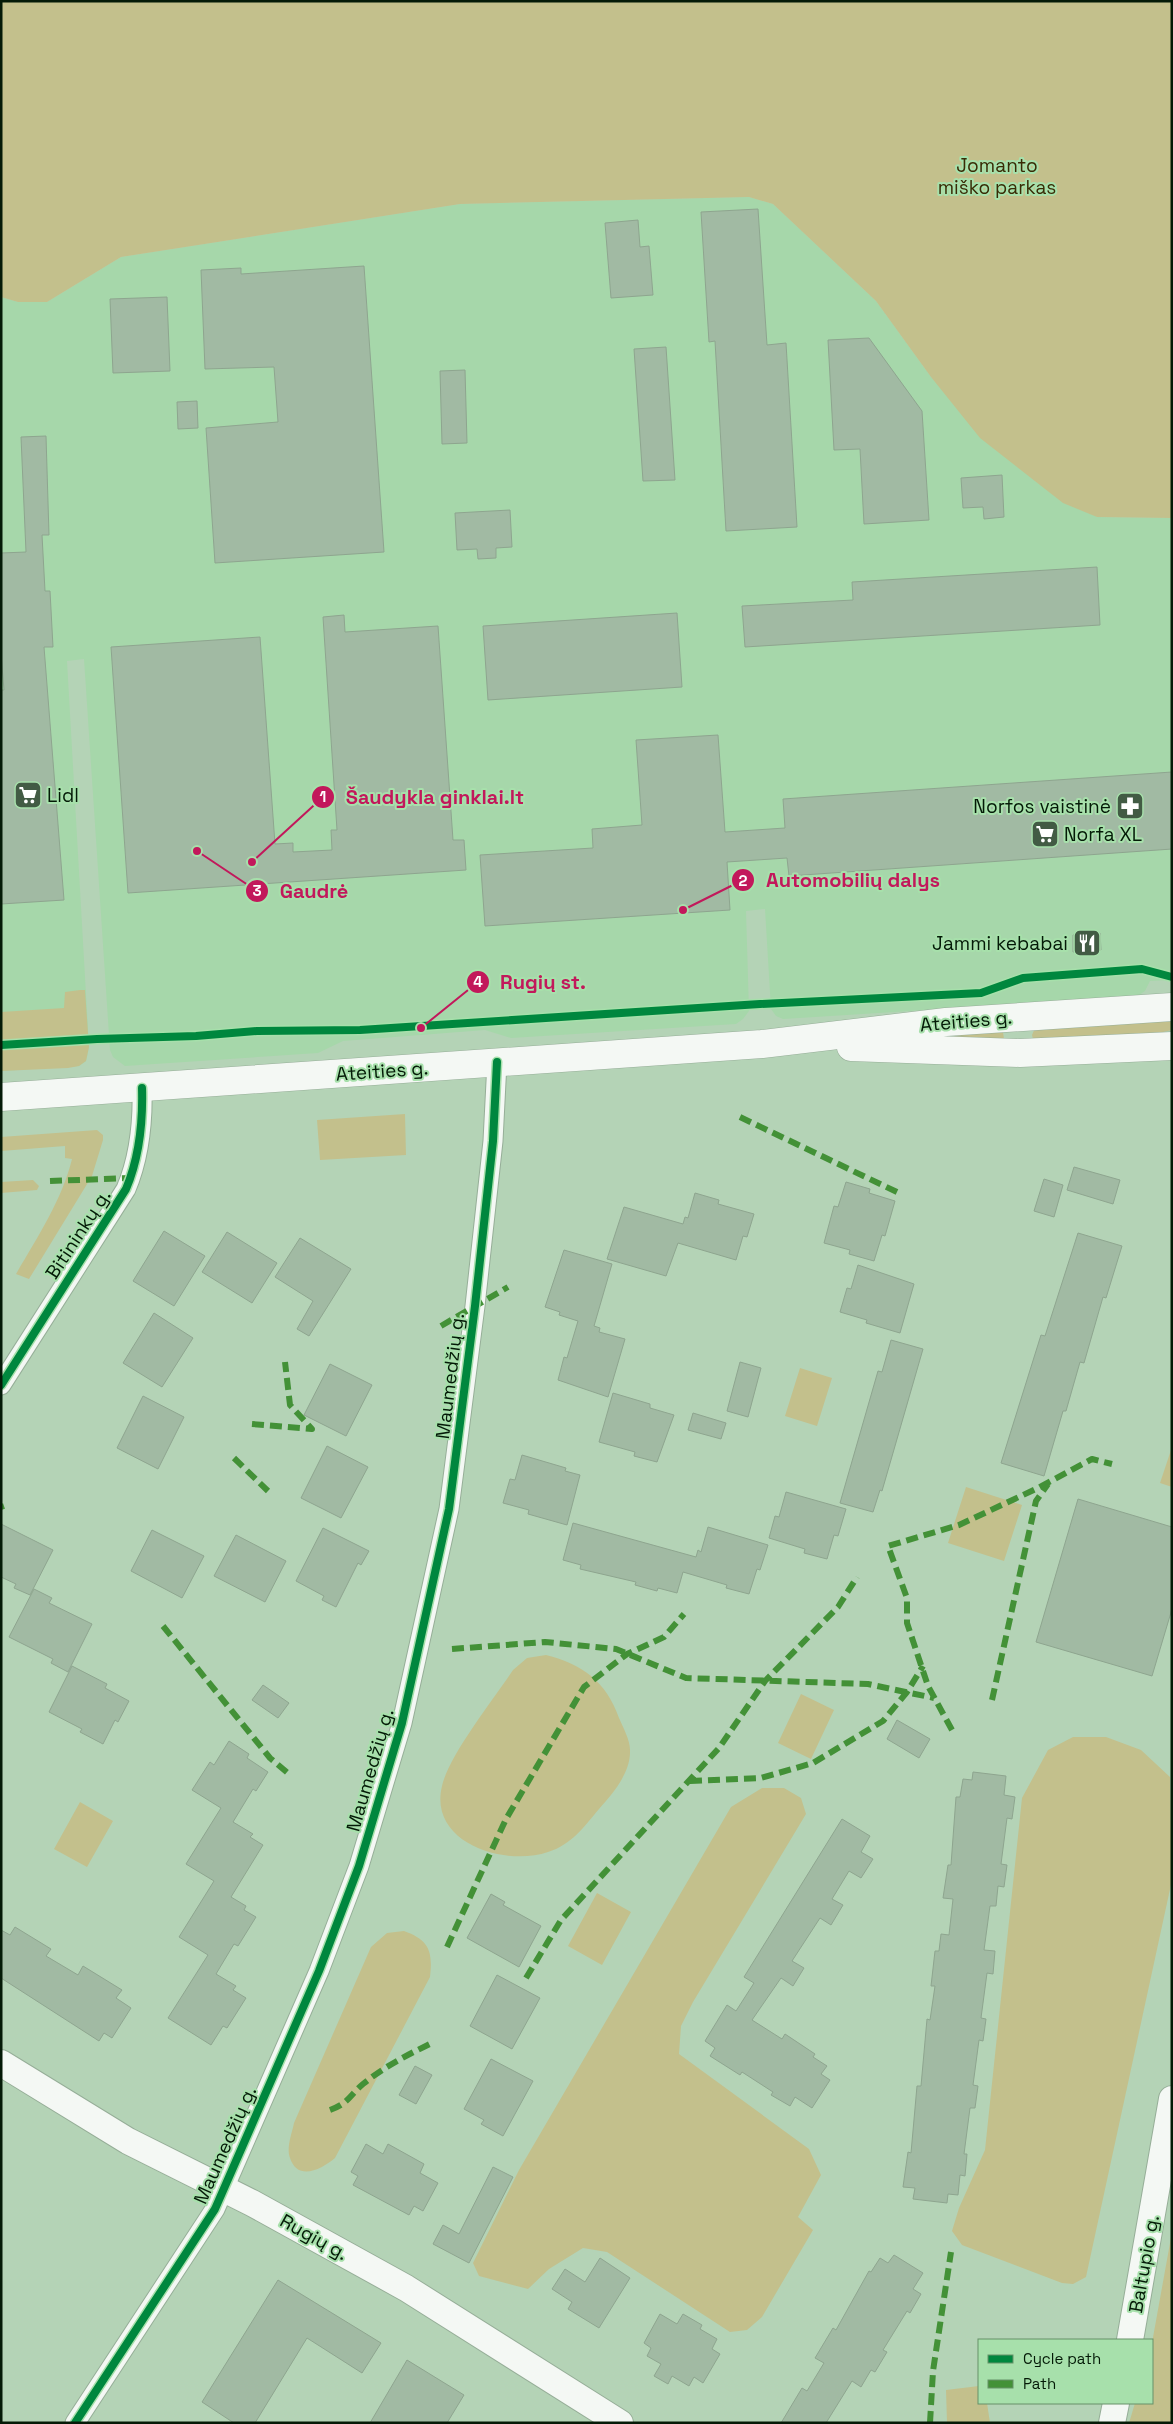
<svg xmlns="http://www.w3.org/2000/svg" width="1173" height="2424" viewBox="0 0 1173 2424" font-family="'Space Grotesk',sans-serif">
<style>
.built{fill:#a6d7aa}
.green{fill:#c3c08c}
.building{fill:#a1baa3;stroke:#8ea58f}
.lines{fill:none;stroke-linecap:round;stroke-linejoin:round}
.street-casing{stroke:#96ae98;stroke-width:21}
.secondary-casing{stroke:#96ae98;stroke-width:28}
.primary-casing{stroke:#96ae98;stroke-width:29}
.street{stroke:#f4f8f4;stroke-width:19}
.secondary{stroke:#f4f8f4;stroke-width:26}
.primary{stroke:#f4f8f4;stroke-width:28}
.quiet{stroke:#439137;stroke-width:6;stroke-dasharray:12 6;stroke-linecap:butt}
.cycleway-casing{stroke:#a7e0ab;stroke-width:11}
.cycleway{stroke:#00873e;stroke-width:8}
.labels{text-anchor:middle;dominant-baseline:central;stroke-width:4;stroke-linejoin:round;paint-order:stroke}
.park-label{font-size:19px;fill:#392b05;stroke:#a7e0ab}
.poi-label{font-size:19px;fill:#041a07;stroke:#a7e0ab;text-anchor:start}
.street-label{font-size:19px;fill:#041a07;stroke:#a7e0ab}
.leader{fill:none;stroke:#c2185b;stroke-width:2}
.callout-dot{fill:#c2185b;stroke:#a7e0ab;stroke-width:2}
.mark-label{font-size:15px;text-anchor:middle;font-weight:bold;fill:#fff}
.callout-label{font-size:20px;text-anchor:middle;font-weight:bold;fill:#c2185b;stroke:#a7e0ab;stroke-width:4;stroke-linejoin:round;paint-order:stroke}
</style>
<rect width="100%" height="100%" fill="#b4d3b6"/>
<!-- built -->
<path class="built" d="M749,197L773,204L876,301L931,377L1097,517L1172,518V982L1170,980L1150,981L1145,991L1136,997L783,1019L776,1016L771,1009L765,909L746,911L749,1011L743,1019L736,1024L511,1038L485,1030L343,1041L318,1053L125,1066L113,1057L110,1050L84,659L67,661L89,1047L86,1061L79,1066L1,1071V297L18,302H47L121,257L460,204Z"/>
<!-- green -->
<path class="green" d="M1,1H1172V518L1097,517L1063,503L980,438L931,377L876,301L773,204L749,197L460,204L121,257L47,302H18L1,297Z
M80,990H85L89,1047L86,1061L79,1066L68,1068L1,1071V1012L64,1008L65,992Z
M1172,1019V1030L1154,1034L1033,1039L1032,1035L1035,1028Z
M1003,1032L1004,1039L997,1043L949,1036L950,1033Z
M405,1114L406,1155L320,1160L317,1120Z
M97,1130L103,1135V1140L92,1176L29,1279L16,1274C37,1238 62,1200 72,1159L65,1158V1146L1,1151V1137Z
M33,1180L39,1186L37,1190L1,1193V1182Z
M800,1368L832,1378L817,1426L785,1416Z
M1172,1447V1487L1160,1483Z
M966,1487L1022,1505L1004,1561L948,1543Z
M546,1655C582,1664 606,1681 619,1718C623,1727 630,1740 630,1750C631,1773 613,1793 599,1809C584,1827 571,1845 548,1852C505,1867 428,1843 442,1786C449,1755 494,1699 513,1670L527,1658Z
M801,1694L834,1710L811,1759L778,1743Z
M1073,1737H1106L1141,1750L1170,1777L1172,1880L1086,2277L1073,2284L1062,2283L962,2245L952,2231L959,2208L985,2150L1022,1798L1048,1750Z
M762,1788H784L801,1798L806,1814L693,2002L681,2026L679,2054L809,2149L821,2175L798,2217L813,2230L762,2317L747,2330L730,2332L607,2252L583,2248L549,2269L528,2289L479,2276L473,2263L519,2170L731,1807Z
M80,1802L113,1821L87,1867L54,1849Z
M597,1893L631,1912L602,1965L568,1946Z
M404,1931C429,1940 433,1951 430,1977L335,2158C322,2169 298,2182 290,2158C286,2148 292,2133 294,2123L371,1947L387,1933Z
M1172,2232V2423H1129L1135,2403H1152V2343Z
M979,2386V2403H987L990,2423H947L946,2390Z"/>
<!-- building -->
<path class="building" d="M758,209L767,345L786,343L797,527L726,531L715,341L709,342L701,212Z
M638,220L640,247L649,246L653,295L611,298L605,223Z
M364,266L384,552L215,563L206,428L278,422L274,367L205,369L201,270L241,268V274Z
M167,297L170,371L113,373L110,299Z
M869,338L922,411L929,520L864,524L860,449L834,450L828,340Z
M666,347L675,480L643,481L634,349Z
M465,370L467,443L442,444L440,371Z
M197,401L198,428L178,429L177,402Z
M46,436L49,535H42L45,591H50L53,647H44L64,900L1,904V690H4L1,654V553L26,552L21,437Z
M1002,475L1004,517L984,519L983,507L963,508L961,478Z
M510,510L512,547L496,548V558L478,559L477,549L457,550L455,513Z
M1097,567L1100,625L745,647L742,606L853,600L852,582Z
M677,613L682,687L488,700L483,626Z
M344,615L345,632L438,626L453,840H464L466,870L128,893L111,647L260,637L275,844L293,843V852L332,850L331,830H337L323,617Z
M718,735L725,832L785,828L783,799L1172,772V849L789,876L787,858L727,862L730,910L485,926L480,855L593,848L592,829L642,825L636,740Z
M1100,933L1101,950L1073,952V935Z
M1074,1167L1120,1180L1113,1204L1067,1190Z
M1044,1179L1063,1185L1054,1217L1034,1211Z
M846,1182L870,1189L869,1193L895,1201L885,1236L882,1235L874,1261L849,1254L850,1250L824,1243L834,1206L838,1207Z
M695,1193L719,1200L718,1204L754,1214L747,1237L743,1236L736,1260L678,1243L666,1276L607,1259L624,1207L683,1224L685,1217L688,1218Z
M164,1231L205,1256L174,1306L133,1281Z
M227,1232L277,1263L252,1303L202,1272Z
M1078,1233L1122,1246L1106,1298L1103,1297L1084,1363L1080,1362L1066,1411H1063L1044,1476L1001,1463L1041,1335L1045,1336Z
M300,1238L351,1269L309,1336L297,1329L313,1301L275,1277Z
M564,1250L612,1264L594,1326L600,1328L599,1332L625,1339L608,1397L558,1380L564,1357L567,1358L578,1321L559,1315L560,1312L545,1307Z
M858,1265L914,1284L900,1333L866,1323L867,1320L840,1312L847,1288L851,1289Z
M154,1313L193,1338L162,1387L123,1363Z
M891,1340L923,1349L882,1491L880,1490L873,1512L840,1503L878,1371L882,1372Z
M740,1362L761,1368L748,1417L727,1411Z
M330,1364L372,1385L346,1436L304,1415Z
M613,1393L650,1404V1408L674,1415L657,1462L634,1456L635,1452L599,1442Z
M143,1396L184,1417L158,1469L117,1448Z
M693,1413L726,1423L721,1439L688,1430Z
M327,1446L368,1467L341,1518L301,1498Z
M522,1455L566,1468L565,1471L580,1475L567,1525L528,1514L529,1510L503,1503L510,1479L515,1480Z
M786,1492L846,1509L838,1536L834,1535L827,1559L804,1553L805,1549L769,1538L775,1516L779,1517Z
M1078,1499L1172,1527V1609L1152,1676L1036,1642Z
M573,1523L696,1557L698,1550L701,1552L708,1527L768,1545L760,1570L757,1569L749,1594L726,1588L727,1585L683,1572L677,1593L658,1588L657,1591L635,1585L636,1582L580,1569L581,1565L563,1560Z
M1,1524L53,1550L30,1595L14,1588L16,1584L1,1577Z
M323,1528L369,1551L361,1565L358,1563L336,1607L322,1600L324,1596L296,1581Z
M152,1530L204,1556L182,1598L131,1571Z
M236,1535L286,1561L265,1602L214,1576Z
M34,1589L52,1598L49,1603L92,1624L68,1672L51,1663L53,1659L9,1637Z
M72,1666L107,1684L105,1688L129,1701L118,1722L115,1720L103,1744L80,1732L82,1729L49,1712Z
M263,1685L289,1703L278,1718L252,1700Z
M897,1720L930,1739L919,1758L887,1739Z
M229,1741L249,1754L247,1758L268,1772L256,1791L253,1789L233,1822L253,1834L250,1837L263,1845L231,1897L246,1906L244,1910L256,1917L238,1946L234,1944L216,1974L236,1986L233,1990L246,1998L227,2028L223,2026L211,2045L168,2018L208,1955L179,1937L214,1881L186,1864L221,1808L192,1790L210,1762L214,1765Z
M973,1772L1006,1776L1004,1795L1015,1797L1012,1819L1007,1818L1001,1864L1007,1865L1004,1887L998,1886L996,1906H990L984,1950L995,1951L993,1974L987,1973L981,2018L986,2019L983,2041L979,2040L973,2085L978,2086L975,2108H970L964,2154H967L965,2176L960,2175L958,2195L948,2194L947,2203L913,2199L915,2188L903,2187L908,2152L911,2153L917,2086H921L927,2019L930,2020L935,1986H931L935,1951H939L941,1934L949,1935L953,1899L943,1898L948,1865H951L956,1797H960L963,1779L972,1780Z
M842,1819L870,1836L861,1852L873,1859L861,1878L849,1871L832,1899L843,1905L831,1925L820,1918L792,1961L804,1968L793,1986L781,1978L752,2020L782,2039L785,2034L815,2054L813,2057L827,2066L821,2074L830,2080L812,2108L795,2097L790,2106L771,2095L773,2092L742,2072L740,2075L710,2056L715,2048L705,2041L727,2005L736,2011L754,1983L744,1977Z
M491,1894L505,1902L503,1905L541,1926L519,1967L467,1938Z
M15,1927L51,1949L46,1956L78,1975L83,1966L122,1990L116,1998L131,2008L112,2038L104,2033L99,2041L1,1978V1930L10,1935Z
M497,1975L540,1998L512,2049L470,2026Z
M491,2059L533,2081L503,2136L481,2124L484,2120L464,2109Z
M415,2066L432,2075L416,2104L399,2095Z
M366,2144L383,2154L388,2144L424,2164L420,2173L438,2183L423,2211L414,2206L409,2215L353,2185L358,2176L351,2172Z
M493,2167L513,2177L469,2263L433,2244L443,2225L459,2234Z
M894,2255L923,2273L913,2289L921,2294L910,2313L907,2311L883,2350L887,2352L875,2372L871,2370L861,2387L852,2381L826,2423H781L802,2388L807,2391L824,2363L815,2358L833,2328L836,2330L869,2271L871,2272L880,2258L888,2263Z
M600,2258L630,2278L599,2328L568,2309L572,2302L552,2289L565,2269L585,2282Z
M278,2280L381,2343L362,2373L307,2338L255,2423H234L202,2402Z
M660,2314L677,2324L683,2314L702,2325L700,2329L717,2339L712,2349L720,2354L703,2383L694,2377L689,2386L672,2376L668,2384L654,2376L661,2364L647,2356L651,2348L644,2343Z
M407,2360L464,2395L447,2423H370Z"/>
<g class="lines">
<!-- street casing -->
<g class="street-casing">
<path id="street" d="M1,1385L126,1189C140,1156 143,1123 142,1088
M75,2423L215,2209L319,1971L359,1866L402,1723L449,1509L475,1306L493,1141L497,1062"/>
</g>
<!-- secondary casing -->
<g class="secondary-casing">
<path id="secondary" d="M1,2063L128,2141L252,2203L406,2288L620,2423
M1130,2340L1172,2099
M1112,2423L1116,2403"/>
</g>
<!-- primary casing -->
<g class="primary-casing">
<path id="primary" d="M851,1047L1020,1053L1172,1046
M1,1097L762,1044L946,1022L1172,1007"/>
</g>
<!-- street -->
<use href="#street" class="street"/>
<!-- secondary -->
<use href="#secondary" class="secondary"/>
<!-- primary -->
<use href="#primary" class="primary"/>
<!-- quiet -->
<path class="quiet" d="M740,1117L899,1193
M50,1181L131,1178
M441,1326L508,1287
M252,1424L312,1429L290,1405L285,1362
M234,1458L268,1491
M1,1507L4,1506
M163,1626L270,1758L289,1774
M452,1649L545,1642L616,1649L686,1678L868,1684L934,1698
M992,1700L1036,1501L1048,1484
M952,1730L928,1686L907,1623V1598L888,1546L959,1525L1038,1488L1092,1459L1112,1464
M690,1781L761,1778L813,1763L883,1721L907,1692L923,1666
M447,1947L506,1819L584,1687L627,1654L664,1637L684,1614
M526,1978L561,1920L719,1748L765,1681L838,1607L857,1577
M330,2110C349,2103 349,2096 363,2084C385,2066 409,2054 434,2042
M930,2423L933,2371L951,2252"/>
<!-- cycleway casing -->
<g class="cycleway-casing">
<path id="cycleway" d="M1,1045L97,1039L196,1036L257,1031L360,1030L760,1004L981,993L1023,978L1142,969L1172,977
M1,1385L126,1189C140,1156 143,1123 142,1088
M75,2423L215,2209L319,1971L359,1866L402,1723L449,1509L475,1306L493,1141L497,1062"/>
</g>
<!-- cycleway -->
<use href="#cycleway" class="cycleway"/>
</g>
<!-- icons -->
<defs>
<g id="supermarket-square" transform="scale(1.4375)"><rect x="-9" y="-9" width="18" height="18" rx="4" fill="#425b44" stroke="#a7e0ab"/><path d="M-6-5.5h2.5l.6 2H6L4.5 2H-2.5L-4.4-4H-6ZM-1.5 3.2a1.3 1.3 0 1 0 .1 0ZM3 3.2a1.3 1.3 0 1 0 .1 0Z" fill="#fff"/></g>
<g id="pharmacy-square" transform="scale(1.4375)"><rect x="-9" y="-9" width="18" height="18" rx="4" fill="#425b44" stroke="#a7e0ab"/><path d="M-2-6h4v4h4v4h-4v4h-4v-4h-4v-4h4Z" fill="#fff"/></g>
<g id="restaurant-square" transform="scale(1.4375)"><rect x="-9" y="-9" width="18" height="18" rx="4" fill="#425b44" stroke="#a7e0ab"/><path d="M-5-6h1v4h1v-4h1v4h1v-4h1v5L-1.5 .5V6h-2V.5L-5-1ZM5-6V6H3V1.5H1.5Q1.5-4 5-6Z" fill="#fff"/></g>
</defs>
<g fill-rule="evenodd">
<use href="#supermarket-square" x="28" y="795"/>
<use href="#pharmacy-square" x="1130" y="806"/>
<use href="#supermarket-square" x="1045" y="834"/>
<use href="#restaurant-square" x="1087" y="943"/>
</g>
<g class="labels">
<!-- park labels -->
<g class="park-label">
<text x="997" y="165">Jomanto<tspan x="997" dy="22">miško parkas</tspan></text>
</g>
<!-- poi labels -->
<g class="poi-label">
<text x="47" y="795">Lidl</text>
<text x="1111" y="806" text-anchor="end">Norfos vaistinė</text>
<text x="1064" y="834">Norfa XL</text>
<text x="1068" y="943" text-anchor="end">Jammi kebabai</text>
</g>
<!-- street labels -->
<g class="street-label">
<text transform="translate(966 1021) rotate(-5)">Ateities g.</text>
<text transform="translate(382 1071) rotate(-4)">Ateities g.</text>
<text transform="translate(78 1234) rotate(-57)">Bitininkų g.</text>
<text transform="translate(450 1376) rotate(-83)">Maumedžių g.</text>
<text transform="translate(370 1770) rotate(-74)">Maumedžių g.</text>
<text transform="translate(225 2145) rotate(-66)">Maumedžių g.</text>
<text transform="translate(314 2237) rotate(29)">Rugių g.</text>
<text transform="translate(1144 2264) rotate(-80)">Baltupio g.</text>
</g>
</g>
<!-- callouts -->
<path class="leader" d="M252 862L323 797M683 910L743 880M197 851L257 891M421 1028L478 982"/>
<g class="callout-dot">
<circle cx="252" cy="862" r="5"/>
<circle cx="683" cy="910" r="5"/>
<circle cx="197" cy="851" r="5"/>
<circle cx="421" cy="1028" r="5"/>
<circle cx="323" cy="797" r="12"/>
<circle cx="743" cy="880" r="12"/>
<circle cx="257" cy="891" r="12"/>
<circle cx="478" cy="982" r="12"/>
</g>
<g class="mark-label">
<text x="323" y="802">1</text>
<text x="743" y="886">2</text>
<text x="257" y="896">3</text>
<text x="478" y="987">4</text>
</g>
<g class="callout-label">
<text x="435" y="804">Šaudykla ginklai.lt</text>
<text x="853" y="887">Automobilių dalys</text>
<text x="314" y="898">Gaudrė</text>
<text x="543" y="989">Rugių st.</text>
</g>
<!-- border -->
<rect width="1173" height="2424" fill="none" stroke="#041a07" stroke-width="5"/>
<!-- legend -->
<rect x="978" y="2339" width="175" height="65" fill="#a7e0ab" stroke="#669169"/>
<rect x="988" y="2355" width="25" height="8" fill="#00873e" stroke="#669169"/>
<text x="1023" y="2364" font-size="15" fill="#041a07">Cycle path</text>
<rect x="988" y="2380" width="25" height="8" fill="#439137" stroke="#669169"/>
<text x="1023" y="2389" font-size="15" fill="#041a07">Path</text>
</svg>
